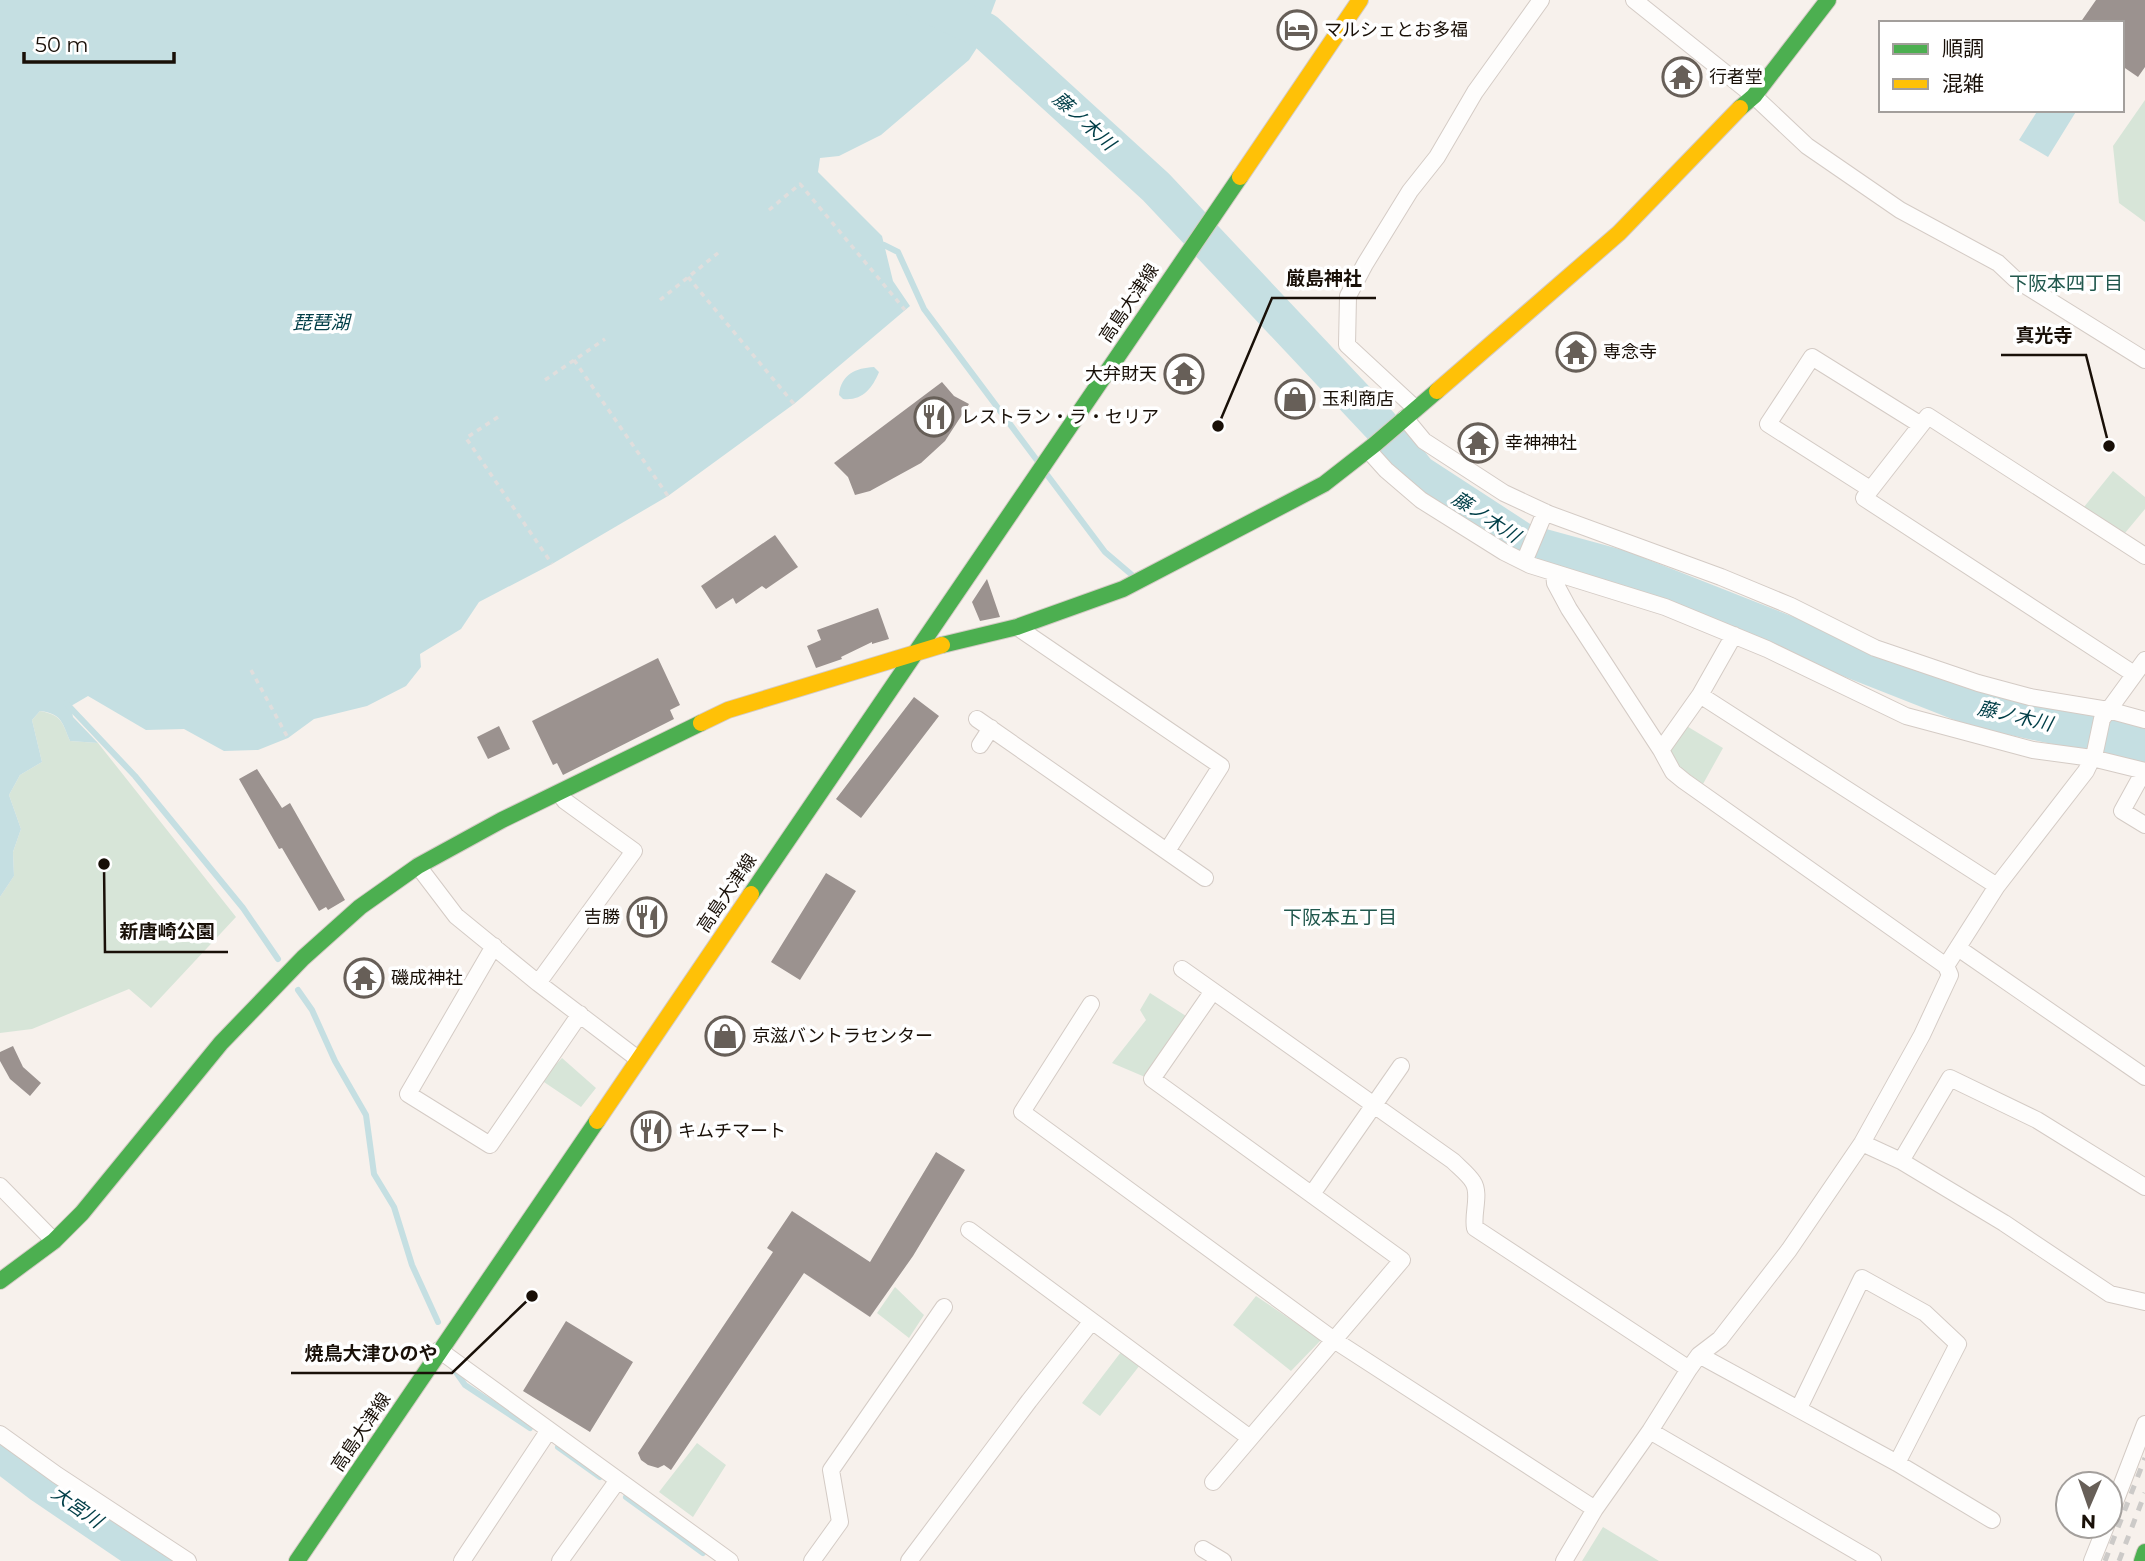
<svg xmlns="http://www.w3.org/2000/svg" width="2145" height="1561" viewBox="0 0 2145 1561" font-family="Montserrat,'Noto Sans JP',sans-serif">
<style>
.green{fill:#d7e5d8}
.water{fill:#c5dfe2}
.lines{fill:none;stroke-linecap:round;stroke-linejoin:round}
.stream{stroke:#c5dfe2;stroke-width:6}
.river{stroke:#c5dfe2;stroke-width:37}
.building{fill:#9b928f}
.street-casing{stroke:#d4cbc5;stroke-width:18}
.fast-casing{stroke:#d4cbc5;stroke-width:18}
.slow-casing{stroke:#d4cbc5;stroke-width:18}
.path{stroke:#e0dedd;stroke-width:3.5;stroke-dasharray:5 5;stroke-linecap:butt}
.street{stroke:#fefdfc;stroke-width:16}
.fast{stroke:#4caf50;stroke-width:16}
.slow{stroke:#ffc107;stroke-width:16}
.rail{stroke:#cccac8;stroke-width:5;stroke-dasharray:9 9;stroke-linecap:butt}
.labels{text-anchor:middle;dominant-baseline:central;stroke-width:7;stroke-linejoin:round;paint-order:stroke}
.poi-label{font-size:18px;fill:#191008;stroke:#fff;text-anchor:start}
.street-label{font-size:18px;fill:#191008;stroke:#fff}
.water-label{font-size:19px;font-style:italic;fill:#013e47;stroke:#fff}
.neighbourhood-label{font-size:19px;fill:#21584d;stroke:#fff}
.leader{fill:none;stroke:#191008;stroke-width:2.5}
.callout-dot{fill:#191008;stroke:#fff;stroke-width:2.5}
.callout-label{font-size:19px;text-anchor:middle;font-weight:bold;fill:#191008;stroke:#fff;stroke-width:7;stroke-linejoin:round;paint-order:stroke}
</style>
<rect width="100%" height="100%" fill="#f7f1ec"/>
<!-- green -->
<path class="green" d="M2145,100V222L2119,203L2113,146Z
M2113,471L2145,497V509L2125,533L2084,507Z
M40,711C62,715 62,722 70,741L98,743L236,917L151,1008L129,989L32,1029L0,1033V897L14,876L13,852L21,829L9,795L20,775L42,762L32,720Z
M1685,725L1723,748L1703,784L1679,767L1666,749Z
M1150,993L1186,1016L1145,1077L1112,1063L1146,1020L1140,1010Z
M562,1058L596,1088L581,1107L541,1080Z
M895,1287L924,1315L909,1338L877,1313Z
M1256,1296L1321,1340L1291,1371L1233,1325Z
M1121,1352L1140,1365L1100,1416L1082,1403Z
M697,1443L726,1465L693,1517L659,1492Z
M1603,1527L1659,1561H1582Z"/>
<!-- water -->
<path class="water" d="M0,0H996L980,43L969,60L881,135L839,156L820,158L818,172L882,236L893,281L910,306L794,404L668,496L552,564L479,602L461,629L420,654L421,667L406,686L367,706L314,719L288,738L258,750L224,751L184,729L146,730L88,696L71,706L73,717L98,743L70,741C62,722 62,714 40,711L32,720L42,762L20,775L9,795L21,829L13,852L14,876L0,897Z
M2038,110H2077L2048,157L2019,140Z
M874,367L879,372C872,389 862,401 843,399L839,395C841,374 856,368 874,367Z"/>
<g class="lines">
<!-- stream -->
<path class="stream" d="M884,245L898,252L924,309L1039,463
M1045,472L1105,552L1132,575
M66,703L135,776L243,908L278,959
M298,990L312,1010L335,1061L366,1115L374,1174L394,1207L412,1265L438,1322
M451,1365L465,1385L530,1428
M558,1447L600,1477
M626,1497L703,1553"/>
<!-- river -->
<path class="river" d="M918,0L985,31L1156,187L1380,425L1418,473L1524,542L1619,568L1977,709L2145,745
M0,1453L42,1485L154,1561"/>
</g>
<!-- building -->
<path class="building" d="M2096,0H2145V67L2138,77L2122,66V23H2080Z
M942,382L954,396L969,404L945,441L921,463L870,491L855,495L848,477L834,463Z
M775,535L798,567L766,589L762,586L736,604L733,598L716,609L701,586Z
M987,579L1000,617L980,621L972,602Z
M878,608L889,639L872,644V642L841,657L842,659L816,668L807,646L821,640L817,630Z
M658,658L680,705L670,710L674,719L563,775L557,763L553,765L532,721Z
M914,697L939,716L861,818L836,799Z
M499,726L510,749L488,759L477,737Z
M257,769L282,808L290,803L345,900L328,910L326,907L319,911L282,848L279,849L239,779Z
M826,873L856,891L800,980L771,962Z
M13,1046L23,1067L41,1083L30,1096L10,1079L0,1061V1052Z
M936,1152L965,1170L913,1256L870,1317L804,1273L671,1470L664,1465L658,1468L648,1465L641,1460L638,1453L773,1252L767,1248L792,1211L870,1262Z
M566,1321L633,1362L590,1432L523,1391Z"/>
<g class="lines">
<!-- street casing -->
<g class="street-casing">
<path id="street" d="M1634,0L1754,96L1807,146L1900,210L1998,263L2015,279L2145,360
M1415,408L1347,345L1348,296L1365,264L1410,191L1437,157L1475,92L1541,0
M1405,418L1424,441L1504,493L1549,514L1721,577L1791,606L1875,648L1978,683L2030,697L2108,710L2145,720
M1368,450L1386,470L1421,500L1504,552L1530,565L1665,607L1767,649L1906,716L2033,750L2092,758L2145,771
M1870,489L1768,424L1812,357L1921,425
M1524,562L1545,512
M1554,573L1555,583L1569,609L1661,750L1700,695
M1017,627L1221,766L1167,851
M1734,635L1700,695L1997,886
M2134,674L1864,498L1928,416L2145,556
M977,719L1205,878
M980,745L991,728
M2144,771L2122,811L2145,825
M418,866L456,916L538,983L638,1059
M494,946L408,1094L490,1145L580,1014
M1958,948L2145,1077
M1946,966L1997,886L2086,771L2095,752L2102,719L2145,660
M1182,969L1453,1161C1460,1168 1469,1175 1473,1182C1481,1194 1472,1214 1475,1228L1689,1369
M538,983L634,851L565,801L559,793
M1213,991L1152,1079L1402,1260L1213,1482
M1091,1004L1022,1112L1334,1340L1595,1509
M1862,1143L1901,1161
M0,1186L54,1241
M2145,1187L2037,1120L1950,1078L1901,1161L2004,1223L2110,1294L2145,1302
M1312,1194L1401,1066
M969,1230L1250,1438
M439,1350L730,1561
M1699,1355L1897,1463L1992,1520
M1799,1408L1862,1278L1925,1313L1958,1344L1897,1463
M1650,1431L1873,1561
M0,1434L57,1475L188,1561
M2110,1515L2145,1424
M1203,1549L1223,1561
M462,1561L549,1430
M560,1561L618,1480
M812,1561L840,1522L831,1470L944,1307
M909,1561L1029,1401L1092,1321
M1564,1561L1595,1509L1650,1431L1689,1369L1699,1355L1720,1339L1789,1250L1862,1143L1922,1035L1950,975L1946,966L1684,781L1673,772L1661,750
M2092,1561L2106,1526"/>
</g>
<!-- fast casing -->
<g class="fast-casing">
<path id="fast" d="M1740,108L1754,96L1828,0
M942,645L1017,627L1123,589L1324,484L1374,445L1437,391
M751,894L1240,177
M0,1281L54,1241L82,1213L221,1043L303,958L360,907L418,866L502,820L701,723
M297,1561L597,1121
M2142,1561L2145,1552"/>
</g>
<!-- slow casing -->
<g class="slow-casing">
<path id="slow" d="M1240,177L1360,0
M1437,391L1619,233L1740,108
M701,723L728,710L942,645
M597,1121L751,894"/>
</g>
<!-- path -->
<path class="path" d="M769,210L800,184L905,310
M688,277L794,404
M660,300L718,253
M574,360L668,496
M545,380L605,339
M498,417L466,438L552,564
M251,670L288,738"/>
<!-- street -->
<use href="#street" class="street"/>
<!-- fast -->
<use href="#fast" class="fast"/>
<!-- slow -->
<use href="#slow" class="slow"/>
<!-- rail -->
<path class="rail" d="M2105,1561L2145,1458
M2119,1561L2145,1493"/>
</g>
<!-- icons -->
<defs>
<g id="hotel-ring" transform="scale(2.0125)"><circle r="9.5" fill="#fff" stroke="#675f58" stroke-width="1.5"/><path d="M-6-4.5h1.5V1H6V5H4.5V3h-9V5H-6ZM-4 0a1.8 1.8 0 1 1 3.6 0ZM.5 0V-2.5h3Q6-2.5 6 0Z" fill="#675f58"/></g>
<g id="temple-ring" transform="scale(2.0125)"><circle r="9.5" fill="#fff" stroke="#675f58" stroke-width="1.5"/><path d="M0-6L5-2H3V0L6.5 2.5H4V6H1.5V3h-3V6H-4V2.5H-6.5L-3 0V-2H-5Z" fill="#675f58"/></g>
<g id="shop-ring" transform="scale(2.0125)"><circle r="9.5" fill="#fff" stroke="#675f58" stroke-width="1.5"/><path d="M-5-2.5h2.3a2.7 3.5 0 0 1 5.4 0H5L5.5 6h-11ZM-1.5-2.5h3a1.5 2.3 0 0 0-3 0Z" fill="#675f58"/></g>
<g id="restaurant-ring" transform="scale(2.0125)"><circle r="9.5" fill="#fff" stroke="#675f58" stroke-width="1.5"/><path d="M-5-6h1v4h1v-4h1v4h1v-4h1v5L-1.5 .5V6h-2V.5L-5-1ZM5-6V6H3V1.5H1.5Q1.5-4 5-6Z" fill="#675f58"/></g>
</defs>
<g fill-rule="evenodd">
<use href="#hotel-ring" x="1297" y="30"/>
<use href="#temple-ring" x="1682" y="77"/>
<use href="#temple-ring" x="1576" y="352"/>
<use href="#temple-ring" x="1184" y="374"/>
<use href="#shop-ring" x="1295" y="399"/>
<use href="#restaurant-ring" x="934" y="417"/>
<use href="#temple-ring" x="1478" y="443"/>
<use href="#restaurant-ring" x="647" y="917"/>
<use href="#temple-ring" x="364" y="978"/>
<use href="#shop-ring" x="725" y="1036"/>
<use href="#restaurant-ring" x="651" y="1131"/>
</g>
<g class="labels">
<!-- poi labels -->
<g class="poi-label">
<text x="1324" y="30">マルシェとお多福</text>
<text x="1709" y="77">行者堂</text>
<text x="1603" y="352">専念寺</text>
<text x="1157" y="374" text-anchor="end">大弁財天</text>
<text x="1322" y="399">玉利商店</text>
<text x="961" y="417">レストラン・ラ・セリア</text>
<text x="1505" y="443">幸神神社</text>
<text x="620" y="917" text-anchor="end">吉勝</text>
<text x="391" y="978">磯成神社</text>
<text x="752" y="1036">京滋バントラセンター</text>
<text x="678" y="1131">キムチマート</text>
</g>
<!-- street labels -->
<g class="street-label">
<text transform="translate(1129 303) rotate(-56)">高島大津線</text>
<text transform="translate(727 893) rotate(-56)">高島大津線</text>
<text transform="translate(361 1432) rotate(-56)">高島大津線</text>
</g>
<!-- water labels -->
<g class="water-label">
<text transform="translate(1084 121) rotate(42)">藤ノ木川</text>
<text x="321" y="322">琵琶湖</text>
<text transform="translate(1486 517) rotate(33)">藤ノ木川</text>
<text transform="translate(2015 716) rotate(13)">藤ノ木川</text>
<text transform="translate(77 1507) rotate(35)">大宮川</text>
</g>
<!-- neighbourhood labels -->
<g class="neighbourhood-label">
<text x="2066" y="283">下阪本四丁目</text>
<text x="1340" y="917">下阪本五丁目</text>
</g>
</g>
<!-- callouts -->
<path class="leader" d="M1218 426L1272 298H1376M2109 446L2086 355H2001M104 864L105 952H228M532 1296L452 1373H291"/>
<g class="callout-dot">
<circle cx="1218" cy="426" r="7"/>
<circle cx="2109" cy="446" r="7"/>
<circle cx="104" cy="864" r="7"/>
<circle cx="532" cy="1296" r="7"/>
</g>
<g class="callout-label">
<text x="1324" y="285">厳島神社</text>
<text x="2044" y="342">真光寺</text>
<text x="167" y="938">新唐崎公園</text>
<text x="371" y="1360">焼鳥大津ひのや</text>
</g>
<!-- legend -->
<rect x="1879" y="21" width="245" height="91" fill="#ffffff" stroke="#a39f9c" stroke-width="2"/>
<rect x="1893" y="44" width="35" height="10" fill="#4caf50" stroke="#a39f9c" stroke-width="2"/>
<text x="1942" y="56" font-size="21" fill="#191008">順調</text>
<rect x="1893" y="79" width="35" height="10" fill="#ffc107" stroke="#a39f9c" stroke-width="2"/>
<text x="1942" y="91" font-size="21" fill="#191008">混雑</text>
<!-- north arrow -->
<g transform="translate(2089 1505) rotate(182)"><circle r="33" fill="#ffffff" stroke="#a39f9c" stroke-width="2"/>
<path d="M0-5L12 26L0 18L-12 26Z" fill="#675f58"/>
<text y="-10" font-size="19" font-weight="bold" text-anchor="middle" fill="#191008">N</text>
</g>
<!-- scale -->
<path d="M24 52v10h150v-10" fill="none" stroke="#191008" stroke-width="3.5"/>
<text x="35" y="52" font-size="21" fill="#191008" stroke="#ffffff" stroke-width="5" paint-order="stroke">50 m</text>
</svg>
